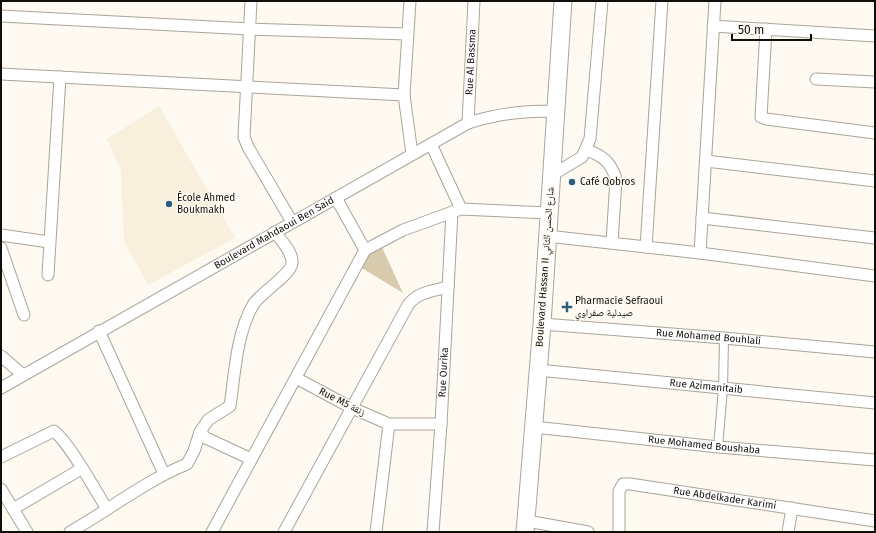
<svg xmlns="http://www.w3.org/2000/svg" width="876" height="533" viewBox="0 0 876 533" font-family="'Fira Sans','Noto Naskh Arabic',sans-serif">
<style>
.built{fill:#f8efdc}
.garden{fill:#d8caad}
.lines{fill:none;stroke-linecap:round;stroke-linejoin:round}
.pedestrian-casing{stroke:#aaa499;stroke-width:10}
.minor-casing{stroke:#aaa499;stroke-width:13}
.primary-casing{stroke:#aaa499;stroke-width:19}
.pedestrian{stroke:#fff;stroke-width:8}
.minor{stroke:#fff;stroke-width:11}
.primary{stroke:#fff;stroke-width:17}
.poi-dot{fill:#2c607d;stroke:#fffaf1;stroke-width:1.5}
.labels{text-anchor:middle;dominant-baseline:central;stroke-width:3;stroke-linejoin:round;paint-order:stroke}
.street-label{font-size:10px;fill:#110f0b;stroke:#fffaf1}
.poi-label{font-size:10px;fill:#110f0b;stroke:#fffaf1;text-anchor:start}
</style>
<rect width="100%" height="100%" fill="#fffaf1"/>
<!-- built -->
<path class="built" d="M159,106L235,238L148,285L124,241L121,170L107,139Z"/>
<!-- garden -->
<path class="garden" d="M381,245L403,293L360,267L366,253Z"/>
<g class="lines">
<!-- pedestrian casing -->
<g class="pedestrian-casing">
<path id="pedestrian" d="M718,447L723,389L724,338"/>
</g>
<!-- minor casing -->
<g class="minor-casing">
<g id="minor">
<path d="M251,1L244,137L248,147L292,222"/>
<path d="M410,1L404,95L412,154"/>
<path d="M1,16L250,29L407,34"/>
<path d="M713,26L875,36"/>
<path d="M766,29L761,117L766,119L875,133"/>
<path d="M1,74L404,95"/>
<path d="M816,79L875,82"/>
<path id="s1" d="M468,123L474,1"/>
<path d="M431,144L461,209"/>
<path d="M586,150C602,155 611,162 616,179L612,243"/>
<path d="M706,161L875,181"/>
<path d="M552,175L582,157L590,139L602,1"/>
<path d="M336,198L365,250"/>
<path d="M702,218L875,238"/>
<path d="M1,235L49,242"/>
<path d="M547,236L700,253L875,276"/>
<path d="M646,247L662,1"/>
<path d="M1,248L24,315"/>
<path d="M700,253L715,1"/>
<path d="M48,275L60,77"/>
<path id="s2" d="M542,324L724,338L875,352"/>
<path d="M99,331L164,474"/>
<path d="M1,356L23,375"/>
<path id="s3" d="M538,370L875,403"/>
<path d="M296,378L352,408L389,424H441"/>
<path id="s4" d="M1,388L468,123C501,113 523,111 557,111"/>
<path id="s5" d="M534,427L718,447L875,460"/>
<path d="M1,457L54,431C70,444 92,485 104,504L106,510"/>
<path d="M251,459L206,438L200,432L208,420L230,406C235,373 236,335 253,305C260,293 291,275 292,263C293,252 281,241 275,232"/>
<path d="M1,489L27,532"/>
<path d="M13,509L81,469"/>
<path d="M527,521L588,532"/>
<path d="M70,532C109,510 145,481 187,464L194,451L200,432"/>
<path d="M212,532L365,250L403,230L461,209L549,213"/>
<path d="M284,532L408,305C418,292 432,291 448,287"/>
<path d="M376,532L389,424"/>
<path id="s6" d="M433,532L441,424L452,212"/>
<path id="s7" d="M619,532V491L623,484H630L875,521"/>
<path d="M788,532L792,508"/>
</g>
</g>
<!-- primary casing -->
<g class="primary-casing">
<path id="primary" d="M525,532L542,324L563,1"/>
</g>
<!-- pedestrian -->
<use href="#pedestrian" class="pedestrian"/>
<!-- minor -->
<use href="#minor" class="minor"/>
<!-- primary -->
<use href="#primary" class="primary"/>
</g>
<!-- markers -->
<g class="poi-dot">
<circle cx="572" cy="182" r="4"/>
<circle cx="169" cy="204" r="4"/>
<path d="M565 301h4v4h4v4h-4v4h-4v-4h-4v-4h4z"/>
</g>
<g class="labels">
<!-- street labels -->
<g class="street-label">
<text stroke="none"><textPath href="#s1" startOffset="61">Rue Al Bassma</textPath></text>
<text stroke="none"><textPath href="#s4" startOffset="314">Boulevard Mahdaoui Ben Said</textPath></text>
<text transform="translate(545 267) rotate(-86)">Boulevard Hassan II شارع الحسن الثاني</text>
<text stroke="none"><textPath href="#s2" startOffset="167">Rue Mohamed Bouhlali</textPath></text>
<text stroke="none"><textPath href="#s6" startOffset="160">Rue Ourika</textPath></text>
<text stroke="none"><textPath href="#s3" startOffset="169">Rue Azimanitaib</textPath></text>
<text transform="translate(342 402) rotate(27)">Rue M5 زنقة</text>
<text stroke="none"><textPath href="#s5" startOffset="171">Rue Mohamed Boushaba</textPath></text>
<text stroke="none"><textPath href="#s7" startOffset="152">Rue Abdelkader Karimi</textPath></text>
</g>
<!-- poi labels -->
<g class="poi-label">
<text x="580" y="182">Café Qobros</text>
<text x="177" y="198">École Ahmed<tspan x="177" dy="12">Boukmakh</tspan></text>
<text x="575" y="301">Pharmacie Sefraoui<tspan x="575" dy="12">صيدلية صفراوي</tspan></text>
</g>
</g>
<!-- border -->
<rect width="876" height="533" fill="none" stroke="#110f0b" stroke-width="4"/>
<!-- scale -->
<path d="M732 34v6h79v-6" fill="none" stroke="#110f0b" stroke-width="2"/>
<text x="738" y="34" font-size="12" fill="#110f0b" stroke="#fffaf1" stroke-width="3" paint-order="stroke">50 m</text>
</svg>
